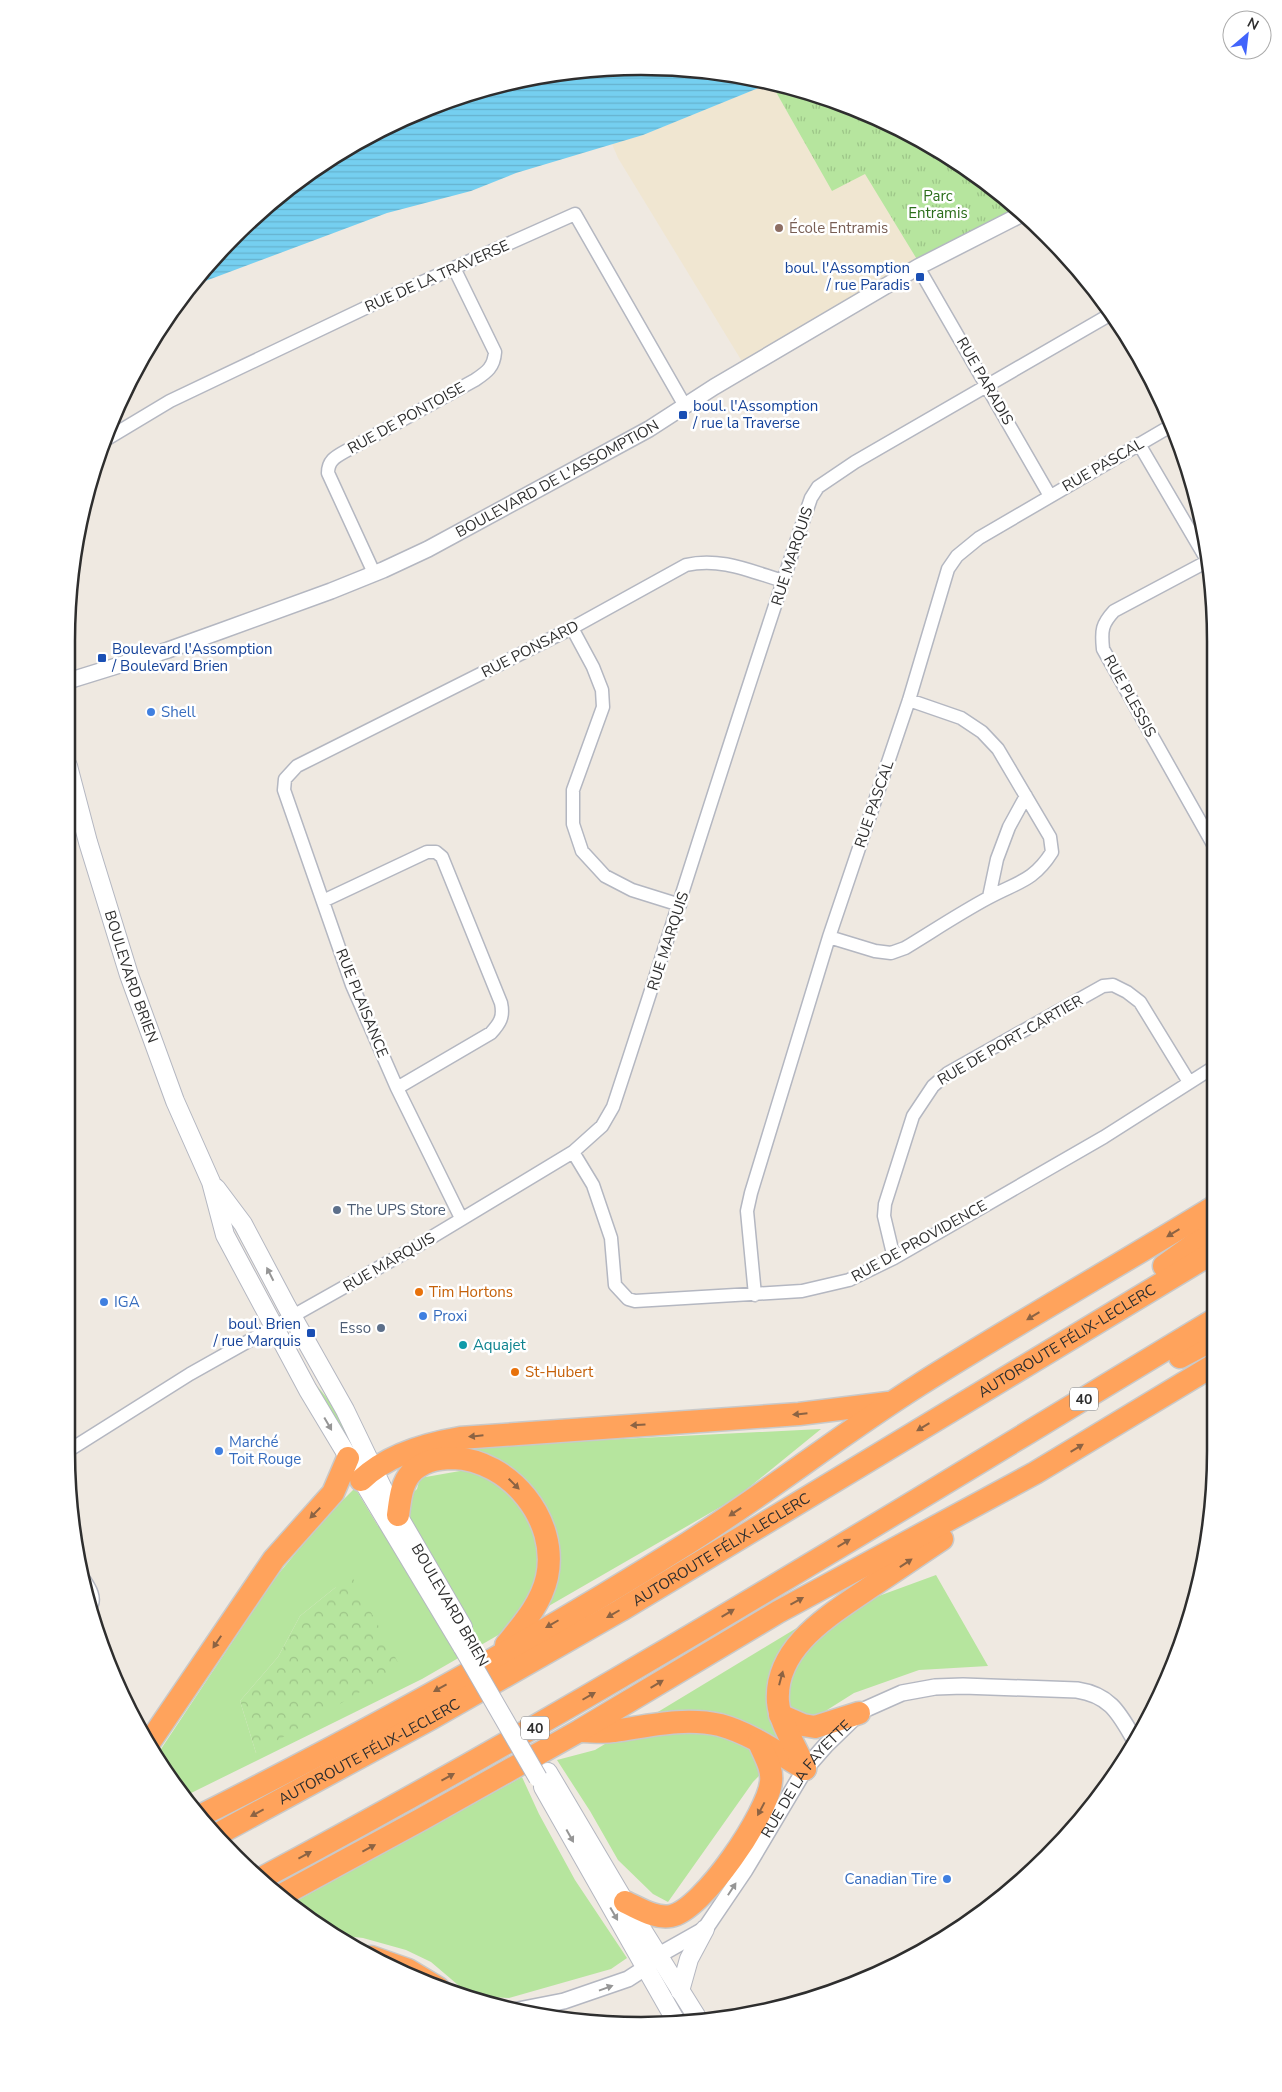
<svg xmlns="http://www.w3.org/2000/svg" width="1282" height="2092" viewBox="0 0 1282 2092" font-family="'Nunito Sans',sans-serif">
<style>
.education{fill:#f0e6d1}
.grass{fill:#b6e59e;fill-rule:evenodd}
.forest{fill:url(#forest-crowns)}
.park{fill:url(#park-tufts)}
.water{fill:url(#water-rules)}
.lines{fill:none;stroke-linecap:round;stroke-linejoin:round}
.minor-casing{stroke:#b4b7c1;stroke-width:15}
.tertiary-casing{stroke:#b4b7c1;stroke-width:18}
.secondary-casing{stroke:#b4b7c1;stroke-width:20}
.motorway-casing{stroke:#c9c9c9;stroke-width:25}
.minor{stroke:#fff;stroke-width:12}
.tertiary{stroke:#fff;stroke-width:15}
.secondary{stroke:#fff;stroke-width:18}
.motorway{stroke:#ffa35c;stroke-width:22}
.secondary-bridge-casing{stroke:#b4b7c1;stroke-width:20;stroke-linecap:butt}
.secondary-bridge{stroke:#fff;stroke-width:18}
.oneway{fill:#8c6343}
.oneway2{fill:#969696}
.education-dot{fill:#8d6e63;stroke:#fff;stroke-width:2}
.transit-dot{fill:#1a4fb4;stroke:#fff;stroke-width:2}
.shop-dot{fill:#3f7fe0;stroke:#fff;stroke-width:2}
.service-dot{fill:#5c6f8a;stroke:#fff;stroke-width:2}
.food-dot{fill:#e8710a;stroke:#fff;stroke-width:2}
.culture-dot{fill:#0f9aa8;stroke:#fff;stroke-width:2}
.labels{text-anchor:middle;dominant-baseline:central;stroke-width:5;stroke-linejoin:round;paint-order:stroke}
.shield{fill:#fff;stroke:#6d6d6d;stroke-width:1}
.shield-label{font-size:14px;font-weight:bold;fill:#2e2e2e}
.park-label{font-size:15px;fill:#2c6e1b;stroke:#fff}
.education-label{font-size:15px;fill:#785e54;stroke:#fff;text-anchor:start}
.transit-label{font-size:15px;fill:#164399;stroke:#fff;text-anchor:end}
.street-label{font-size:15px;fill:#2e2e2e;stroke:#fff}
.shop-label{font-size:15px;fill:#366cbe;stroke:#fff;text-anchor:start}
.service-label{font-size:15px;fill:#4e5e75;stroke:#fff;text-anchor:start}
.food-label{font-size:15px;fill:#c56008;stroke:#fff;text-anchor:start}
.culture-label{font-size:15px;fill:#0d838f;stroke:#fff;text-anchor:start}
.rim{fill:none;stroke:#2e2e2e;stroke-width:2.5}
</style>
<defs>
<pattern id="forest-crowns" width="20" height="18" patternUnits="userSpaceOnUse" patternTransform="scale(1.25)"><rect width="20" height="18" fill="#b6e59e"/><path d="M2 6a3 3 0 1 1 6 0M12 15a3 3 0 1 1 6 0" fill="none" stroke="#9dc588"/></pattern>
<pattern id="park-tufts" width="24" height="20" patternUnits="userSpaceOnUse" patternTransform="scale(1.25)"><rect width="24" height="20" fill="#b6e59e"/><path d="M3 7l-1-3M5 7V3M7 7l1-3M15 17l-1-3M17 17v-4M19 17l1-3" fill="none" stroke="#9dc588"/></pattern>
<pattern id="water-rules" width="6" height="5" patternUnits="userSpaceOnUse" patternTransform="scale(1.25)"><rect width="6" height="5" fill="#75cff0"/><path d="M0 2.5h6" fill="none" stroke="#66b2ce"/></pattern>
</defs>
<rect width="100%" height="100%" fill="#efe9e1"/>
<!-- education -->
<path class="education" d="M772,85L832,190L865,173L921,266L746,368L618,158L612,144L643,135L763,86Z"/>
<!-- grass -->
<path class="grass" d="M317,1386L337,1410L360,1459L315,1387Z
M821,1429L736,1498L422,1679L183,1797L157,1755L275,1578L324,1519L355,1488L378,1526L417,1489L420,1478L460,1471L463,1447ZM336,1587L256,1753L240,1701L278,1657L300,1616Z
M936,1575L988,1666L919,1670L854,1693L816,1717L753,1782L668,1902L653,1894L618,1860L590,1811L557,1760L595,1750L805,1623Z
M522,1777L539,1814L575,1880L627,1958L611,1969L509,1998L471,1996L431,1962L406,1950L363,1938L336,1935L289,1905Z"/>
<!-- forest -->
<path class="forest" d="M349,1571L401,1668L256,1753L240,1701L278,1657L300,1616L336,1587Z"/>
<!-- park -->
<path class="park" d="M774,84L861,110L961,163L1020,215L921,266L865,174L832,191L772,85Z"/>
<!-- water -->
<path class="water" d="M641,66L753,77L771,83L643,135L516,173L471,191L387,213L192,286L235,234L322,163L421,110L529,77Z"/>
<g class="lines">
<!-- minor casing -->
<g class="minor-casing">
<path id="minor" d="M918,267L1050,496
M105,440L170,401L382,300L575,214L685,406
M1139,444L1207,560
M1208,561L1114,611C1102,624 1101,630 1103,649L1214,846
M374,573L328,473C328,461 335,457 344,452L475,380C487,372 494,367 495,352L454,268
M572,628L593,667L602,690L603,707L573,790V824L582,851L605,876L632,890L680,905
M989,897L997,859L1009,827L1026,796
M323,901L427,852H436L442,857L501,1003C504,1017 500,1023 491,1033L397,1088
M829,937L875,951L891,953L905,948C933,931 960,913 988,898C1017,882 1033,882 1052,852L1050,837L998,749L982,732L961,718L909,700
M573,1152L593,1185L611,1238L615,1285L628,1299L635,1301L802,1291L849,1280L894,1258L1104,1137L1214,1067
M461,1218L397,1088L352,985L284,790L285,779L297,766L572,628L686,565C720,557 750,571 783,581
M894,1258L884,1216L885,1204L913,1116L933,1086L948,1073L1103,986L1113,985L1127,992L1140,1002L1189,1082
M755,1295L747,1211L751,1193L829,937L909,700L948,569L957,556L979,538L1169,427
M71,1449L190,1374L417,1246L573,1152L602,1126L613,1107C680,904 742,700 811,498L818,487L855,462L1111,314
M83,1578C89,1587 97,1598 90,1608"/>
</g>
<!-- tertiary casing -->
<g class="tertiary-casing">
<g id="tertiary">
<path id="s1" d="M68,681L168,650L221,631L331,591L383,570L428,549L649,429L714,387L918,267L1020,215"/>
<path id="s2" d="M518,2010L564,2001L628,1979L645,1968L666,1951L705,1929L745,1870L805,1769L826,1745L859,1713L866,1709L902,1693L935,1687L963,1686L1077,1690C1110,1695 1119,1713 1134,1739"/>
</g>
</g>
<!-- secondary casing -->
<g class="secondary-casing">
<g id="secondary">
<path id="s3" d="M68,766L88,842L129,975L175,1101L211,1182L225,1235L308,1390L463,1648"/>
<path d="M216,1188L243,1224L287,1307L345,1410L385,1493L463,1627"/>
<path d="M548,1772L625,1902L700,2022"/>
<path d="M543,1787L677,2023"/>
<path d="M680,1991L689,1959L705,1929"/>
</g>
</g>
<!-- motorway casing -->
<g class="motorway-casing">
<g id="motorway">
<path d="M1164,1266L1214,1230"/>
<path d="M1180,1357L1214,1339"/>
<path d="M361,1480C387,1455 425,1444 460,1438L799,1414L888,1403"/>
<path d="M398,1515C400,1501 401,1484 411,1473C422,1461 437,1458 453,1458C510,1460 559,1520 547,1577C541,1604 523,1624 506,1645"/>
<path d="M780,1715L803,1725L815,1727L859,1713"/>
<path d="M580,1731C591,1731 603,1733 614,1731C649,1726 684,1717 720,1725C750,1733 778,1753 805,1769"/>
<path d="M149,1743L274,1559L333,1493L348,1458"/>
<path d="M805,1769C797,1748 780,1724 778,1702C774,1646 832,1614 872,1586C895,1571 918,1555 942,1539"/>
<path d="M200,1816C366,1732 531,1642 688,1543C767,1493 840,1435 919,1385C1016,1324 1116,1267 1214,1207"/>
<path id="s4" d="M218,1834L430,1719L621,1610L1214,1252"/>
<path d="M262,1878C587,1705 899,1510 1214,1320"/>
<path d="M280,1896L422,1819L579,1731L778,1612L1035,1473L1214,1365"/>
<path d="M625,1902C639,1908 655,1919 671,1916C703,1910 768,1813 771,1782C773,1768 764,1755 759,1742"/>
<path d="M371,1957L408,1970L438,1988"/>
</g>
</g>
<!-- minor -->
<use href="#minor" class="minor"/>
<!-- tertiary -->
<use href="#tertiary" class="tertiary"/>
<!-- secondary -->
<use href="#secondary" class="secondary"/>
<!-- motorway -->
<use href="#motorway" class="motorway"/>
<!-- secondary-bridge casing -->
<g class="secondary-bridge-casing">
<path id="secondary-bridge" d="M463,1648L538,1778"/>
</g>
<!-- secondary-bridge -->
<use href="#secondary-bridge" class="secondary-bridge"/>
</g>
<!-- one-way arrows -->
<defs><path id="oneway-solid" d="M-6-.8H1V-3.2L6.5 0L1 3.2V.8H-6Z" transform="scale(1.25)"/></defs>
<g class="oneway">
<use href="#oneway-solid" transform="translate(1173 1233) rotate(149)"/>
<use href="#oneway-solid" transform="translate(1033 1316) rotate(149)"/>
<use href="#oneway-solid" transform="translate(800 1414) rotate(174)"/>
<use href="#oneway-solid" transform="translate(638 1425) rotate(176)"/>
<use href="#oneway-solid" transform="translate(923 1427) rotate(149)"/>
<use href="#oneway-solid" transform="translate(476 1436) rotate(174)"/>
<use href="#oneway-solid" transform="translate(1077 1448) rotate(-31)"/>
<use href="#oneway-solid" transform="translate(514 1484) rotate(45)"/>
<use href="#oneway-solid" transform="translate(735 1512) rotate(146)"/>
<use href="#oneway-solid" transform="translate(315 1513) rotate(134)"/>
<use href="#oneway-solid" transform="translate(844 1543) rotate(-31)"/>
<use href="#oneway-solid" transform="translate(906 1563) rotate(-34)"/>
<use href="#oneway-solid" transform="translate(797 1601) rotate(-29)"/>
<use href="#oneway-solid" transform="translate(728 1613) rotate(-31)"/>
<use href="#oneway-solid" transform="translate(613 1614) rotate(150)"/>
<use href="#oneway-solid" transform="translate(552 1624) rotate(150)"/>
<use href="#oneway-solid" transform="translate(217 1642) rotate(124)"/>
<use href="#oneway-solid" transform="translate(781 1678) rotate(-75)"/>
<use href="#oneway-solid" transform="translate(657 1684) rotate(-31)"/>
<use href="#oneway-solid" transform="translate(440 1688) rotate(151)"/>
<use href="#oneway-solid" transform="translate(589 1696) rotate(-30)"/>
<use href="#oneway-solid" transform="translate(448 1777) rotate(-29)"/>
<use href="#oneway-solid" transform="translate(761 1809) rotate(118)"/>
<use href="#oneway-solid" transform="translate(257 1813) rotate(152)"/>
<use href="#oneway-solid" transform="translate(369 1848) rotate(-28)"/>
<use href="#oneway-solid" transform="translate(305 1855) rotate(-29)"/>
</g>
<g class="oneway2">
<use href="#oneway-solid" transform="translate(270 1274) rotate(-117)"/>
<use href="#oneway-solid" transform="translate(328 1424) rotate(60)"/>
<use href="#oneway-solid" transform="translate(570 1836) rotate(61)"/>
<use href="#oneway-solid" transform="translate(732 1889) rotate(-57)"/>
<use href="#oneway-solid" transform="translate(614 1914) rotate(60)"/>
<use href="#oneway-solid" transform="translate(606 1988) rotate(-20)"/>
</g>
<!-- markers -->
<circle class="education-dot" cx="779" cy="228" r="5"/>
<g class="transit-dot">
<rect x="915" y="272" width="10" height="10" rx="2.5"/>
<rect x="678" y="410" width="10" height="10" rx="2.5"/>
<rect x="97" y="653" width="10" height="10" rx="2.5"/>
<rect x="306" y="1328" width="10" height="10" rx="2.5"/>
</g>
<g class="shop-dot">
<circle cx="151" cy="712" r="5"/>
<circle cx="104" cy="1302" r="5"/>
<circle cx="423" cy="1316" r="5"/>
<circle cx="219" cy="1451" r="5"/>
<circle cx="947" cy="1879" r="5"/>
</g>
<g class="service-dot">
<circle cx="337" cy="1210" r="5"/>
<circle cx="381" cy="1328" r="5"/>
</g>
<g class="food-dot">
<circle cx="419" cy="1292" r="5"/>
<circle cx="515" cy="1372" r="5"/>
</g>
<circle class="culture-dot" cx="463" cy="1345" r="5"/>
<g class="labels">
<!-- shield labels -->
<g class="shield">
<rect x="1070" y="1387.5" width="28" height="23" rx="4"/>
<rect x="521" y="1716.5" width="28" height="23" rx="4"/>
</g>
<g class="shield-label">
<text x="1084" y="1399">40</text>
<text x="535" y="1728">40</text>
</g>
<!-- park labels -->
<g class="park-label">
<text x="938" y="196">Parc<tspan x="938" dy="17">Entramis</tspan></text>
</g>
<!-- education labels -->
<g class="education-label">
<text x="789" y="228">École Entramis</text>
</g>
<!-- transit labels -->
<g class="transit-label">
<text x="910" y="268">boul. l'Assomption<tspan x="910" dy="17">/ rue Paradis</tspan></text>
<text x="693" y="406" text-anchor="start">boul. l'Assomption<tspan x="693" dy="17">/ rue la Traverse</tspan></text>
<text x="112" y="649" text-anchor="start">Boulevard l'Assomption<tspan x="112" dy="17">/ Boulevard Brien</tspan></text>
<text x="301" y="1324">boul. Brien<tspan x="301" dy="17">/ rue Marquis</tspan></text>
</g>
<!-- street labels -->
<g class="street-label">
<text transform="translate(437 276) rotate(-24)">RUE DE LA TRAVERSE</text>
<text transform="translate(985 381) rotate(60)">RUE PARADIS</text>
<text transform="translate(406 418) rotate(-29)">RUE DE PONTOISE</text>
<text transform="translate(1103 465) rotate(-30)">RUE PASCAL</text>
<text stroke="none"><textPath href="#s1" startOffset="531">BOULEVARD DE L'ASSOMPTION</textPath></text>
<text transform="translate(792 556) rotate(-72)">RUE MARQUIS</text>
<text transform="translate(530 649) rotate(-27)">RUE PONSARD</text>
<text transform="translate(1130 696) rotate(61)">RUE PLESSIS</text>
<text transform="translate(874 804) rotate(-71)">RUE PASCAL</text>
<text transform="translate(668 941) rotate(-72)">RUE MARQUIS</text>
<text stroke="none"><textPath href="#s3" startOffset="220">BOULEVARD BRIEN</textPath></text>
<text transform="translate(362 1003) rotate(68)">RUE PLAISANCE</text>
<text transform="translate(1010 1040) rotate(-30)">RUE DE PORT-CARTIER</text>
<text transform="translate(919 1241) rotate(-29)">RUE DE PROVIDENCE</text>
<text transform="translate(389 1262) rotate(-30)">RUE MARQUIS</text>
<text stroke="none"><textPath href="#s4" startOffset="982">AUTOROUTE FÉLIX-LECLERC</textPath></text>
<text stroke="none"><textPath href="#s4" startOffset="578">AUTOROUTE FÉLIX-LECLERC</textPath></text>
<text transform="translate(450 1605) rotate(60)">BOULEVARD BRIEN</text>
<text stroke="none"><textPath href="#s4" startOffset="172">AUTOROUTE FÉLIX-LECLERC</textPath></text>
<text stroke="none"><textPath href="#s2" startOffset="388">RUE DE LA FAYETTE</textPath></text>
</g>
<!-- shop labels -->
<g class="shop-label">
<text x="161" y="712">Shell</text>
<text x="114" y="1302">IGA</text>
<text x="433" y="1316">Proxi</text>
<text x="229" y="1442">Marché<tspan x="229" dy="17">Toit Rouge</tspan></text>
<text x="937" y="1879" text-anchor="end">Canadian Tire</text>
</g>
<!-- service labels -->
<g class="service-label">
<text x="347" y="1210">The UPS Store</text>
<text x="371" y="1328" text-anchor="end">Esso</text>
</g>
<!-- food labels -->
<g class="food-label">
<text x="429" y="1292">Tim Hortons</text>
<text x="525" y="1372">St-Hubert</text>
</g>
<!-- culture labels -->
<g class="culture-label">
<text x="473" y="1345">Aquajet</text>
</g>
</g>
<!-- crop -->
<path d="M0 0H1282V2092H0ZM641 75H641A566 566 0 0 1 1207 641V1451A566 566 0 0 1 641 2017H641A566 566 0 0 1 75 1451V641A566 566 0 0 1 641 75Z" fill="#fff" fill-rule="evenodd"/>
<path class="rim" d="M641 75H641A566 566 0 0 1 1207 641V1451A566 566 0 0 1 641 2017H641A566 566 0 0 1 75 1451V641A566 566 0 0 1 641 75Z"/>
<!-- north arrow -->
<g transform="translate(1247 35) rotate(28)"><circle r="24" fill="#ffffff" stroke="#ababab"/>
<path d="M0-4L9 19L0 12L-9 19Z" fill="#4264fb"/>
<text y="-8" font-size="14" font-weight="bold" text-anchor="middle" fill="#2e2e2e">N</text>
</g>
</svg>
